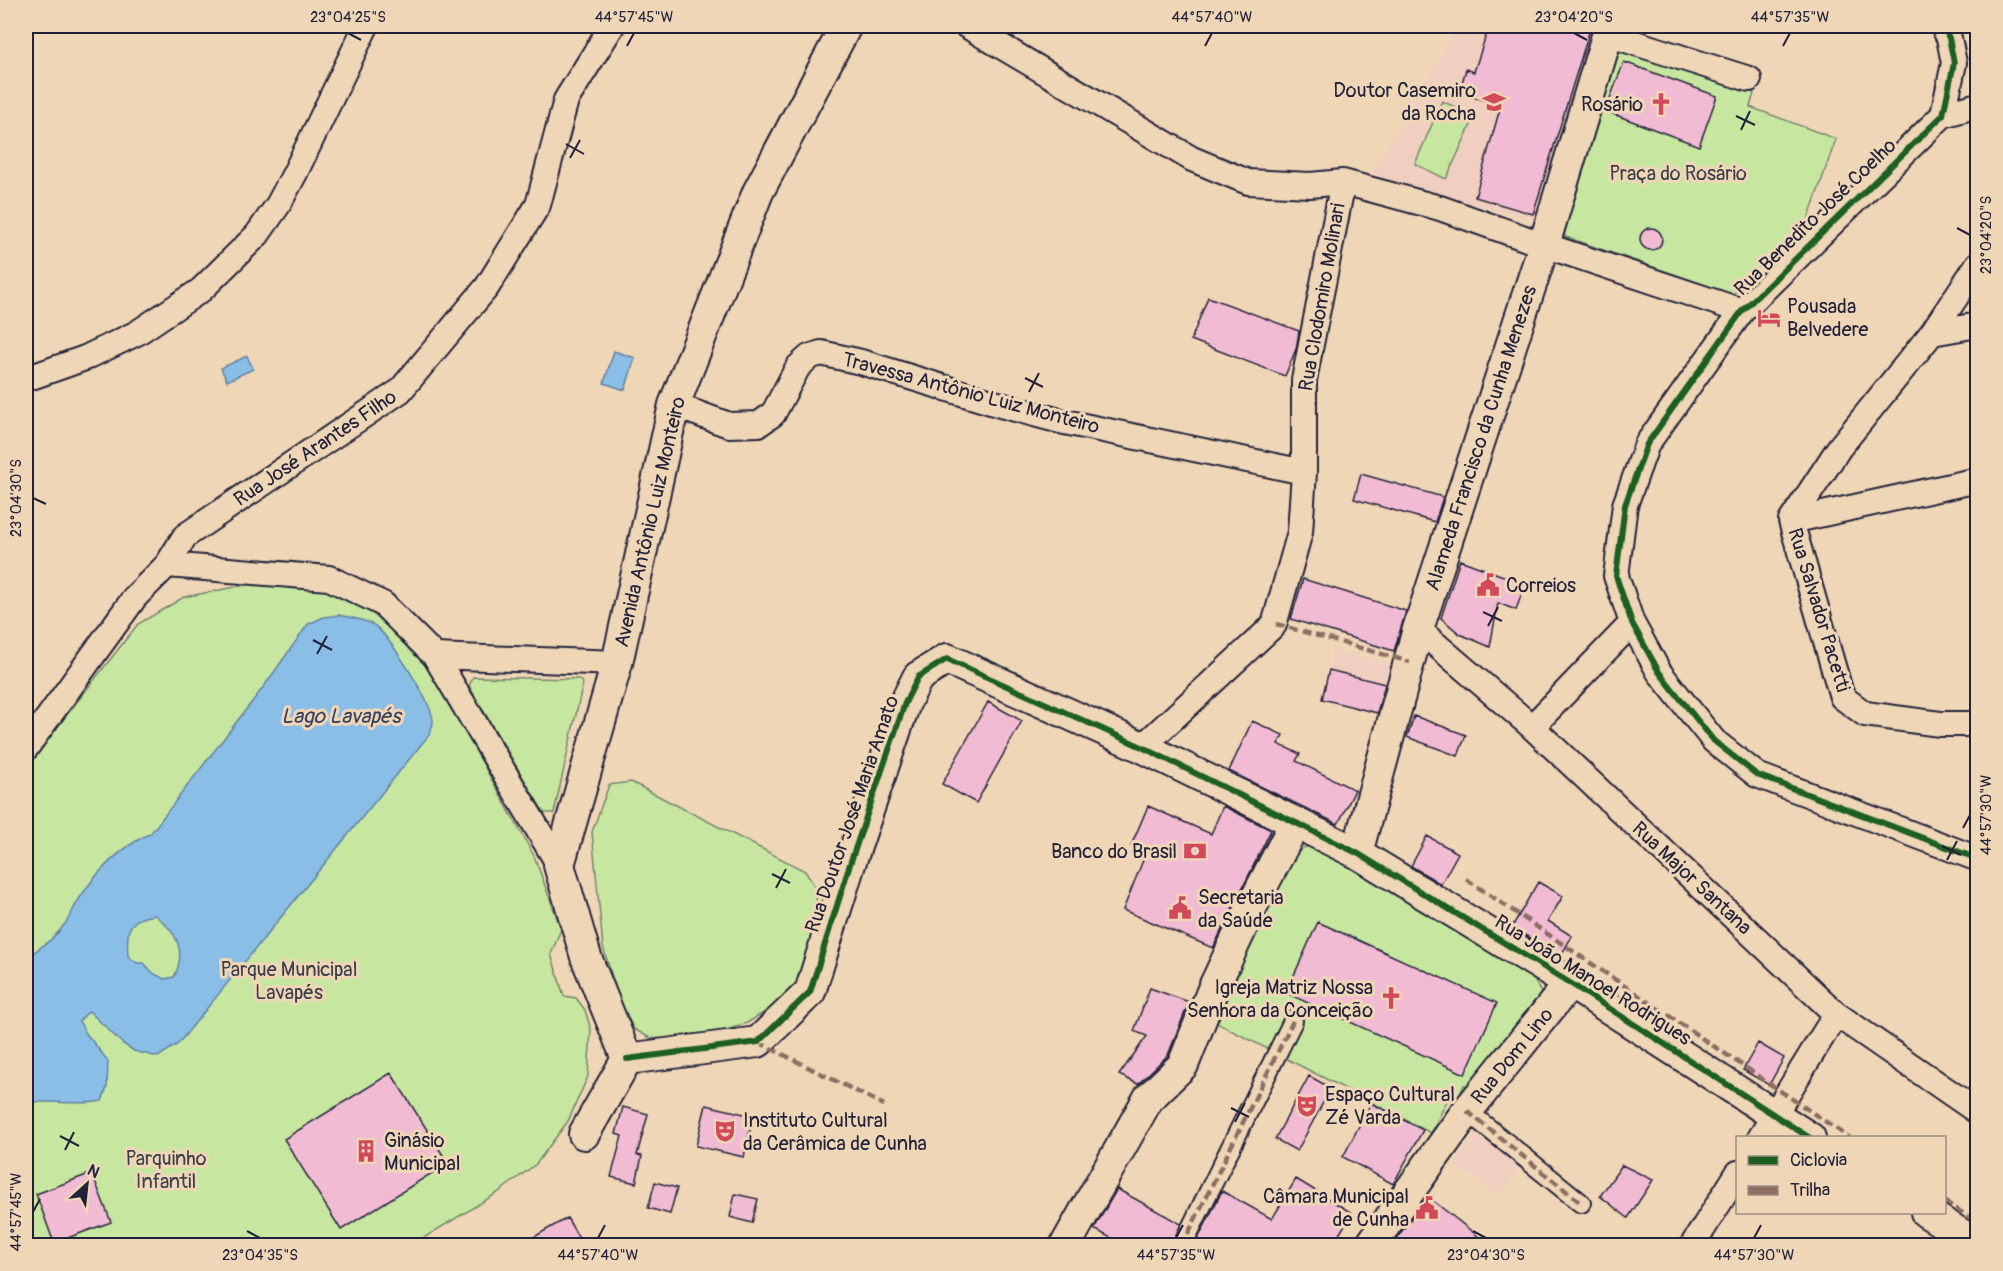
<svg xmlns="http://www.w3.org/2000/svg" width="2003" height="1271" viewBox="0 0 2003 1271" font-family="Pangolin,sans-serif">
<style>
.built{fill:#f0cec0}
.green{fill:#c7e7a0;stroke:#74846e;stroke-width:1.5}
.water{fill:#8bbee7;stroke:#6180a2;stroke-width:1.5;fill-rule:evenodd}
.building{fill:#f2bbd4;stroke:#22223b;stroke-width:1.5}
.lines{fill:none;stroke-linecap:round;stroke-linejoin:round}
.pedestrian-casing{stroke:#22223b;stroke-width:22}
.minor-casing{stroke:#22223b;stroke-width:28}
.tertiary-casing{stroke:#22223b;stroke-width:34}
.pedestrian{stroke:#efd6b7;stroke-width:18}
.minor{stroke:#efd6b7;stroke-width:24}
.tertiary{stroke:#efd6b7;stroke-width:30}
.quiet{stroke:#8d6e63;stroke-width:4.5;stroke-dasharray:9 4.5;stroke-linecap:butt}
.cycleway-casing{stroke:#efd6b7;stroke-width:10}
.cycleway{stroke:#1b5e20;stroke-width:6}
.ticks{fill:none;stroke:#22223b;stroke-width:2}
.labels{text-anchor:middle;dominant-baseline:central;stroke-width:6;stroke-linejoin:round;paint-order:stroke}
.poi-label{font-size:20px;fill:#22223b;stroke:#efd6b7;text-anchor:start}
.park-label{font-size:20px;fill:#3b404a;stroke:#efd6b7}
.street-label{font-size:20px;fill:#22223b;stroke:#efd6b7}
.water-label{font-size:21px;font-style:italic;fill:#37415d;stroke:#efd6b7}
.neatline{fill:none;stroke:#22223b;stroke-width:2}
.ticks-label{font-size:15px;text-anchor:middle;fill:#22223b}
</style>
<rect width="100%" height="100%" fill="#efd6b7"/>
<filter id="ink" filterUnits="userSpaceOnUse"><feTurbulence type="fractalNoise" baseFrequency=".0167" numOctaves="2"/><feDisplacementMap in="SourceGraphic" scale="12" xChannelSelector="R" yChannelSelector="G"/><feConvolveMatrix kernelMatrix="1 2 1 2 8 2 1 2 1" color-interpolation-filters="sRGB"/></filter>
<g filter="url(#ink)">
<!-- built -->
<path class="built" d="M1458,26H1598L1536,220L1369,178Z
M1333,651L1401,667L1395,686L1329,670Z
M1476,1134L1521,1167L1499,1196L1455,1164Z"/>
<!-- green -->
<path class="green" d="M1617,48L1754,93L1750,107L1836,139L1805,228L1757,283L1732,294L1566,237L1560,230Z
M1442,101L1475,116L1446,179L1415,164Z
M256,583L327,588L359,604L419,648L534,856L561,929L551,954L564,996L576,998L585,1010L591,1030L588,1076L568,1121L536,1164L499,1192L412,1245H26V767L138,624L184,597Z
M473,677L578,679L583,683L554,813H544L469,686Z
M631,782L805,871L815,887L818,914L802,979L782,1001L747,1023L713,1035L669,1039L650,1038L634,1029L621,1006L603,947L592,832L609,785Z
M1313,845L1329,849L1530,972L1542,995L1471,1086L1464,1085L1458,1099L1450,1095L1431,1133L1211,1020L1294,857L1303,848Z"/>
<!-- water -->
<path class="water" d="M614,351L635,358L625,390L604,383Z
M247,356L253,369L227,381L221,368Z
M339,615C351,618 365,619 375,626C389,635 434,706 433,722C433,726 430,731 429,735L178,1044L158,1057L134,1051L123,1044L89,1011L79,1021L85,1032L108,1061L107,1087L102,1101C77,1106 51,1100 26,1102V958C39,948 55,939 64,925C70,918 73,909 78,901C95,873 122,846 151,833L265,685L308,624L324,617ZM155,915C177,932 187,951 174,977L164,979L153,973L144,963H137L128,956C126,931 127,918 155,915Z"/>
<!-- building -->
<path class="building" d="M1489,26H1591L1533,214L1475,197L1501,105L1459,93L1466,69L1474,72Z
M1624,62L1717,96L1699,146L1605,111Z
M1640 239a11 11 0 1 1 22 0a11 11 0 1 1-22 0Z
M1208,297L1299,331L1296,349L1285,376L1191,340Z
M1361,474L1443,497L1435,522L1354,499Z
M1460,560L1525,584L1516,610L1498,603L1490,647L1460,634L1441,618Z
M1303,579L1406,611L1394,651L1291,619Z
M1329,670L1385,684L1377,713L1322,699Z
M988,702L1022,721L976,803L942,784Z
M1414,716L1466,735L1458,756L1407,737Z
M1252,721L1283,735L1278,744L1300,754L1296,761L1355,790L1338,824L1229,771Z
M1148,806L1211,834L1223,806L1271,830L1213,948L1123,910L1146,853L1131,846Z
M1427,836L1458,853L1441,884L1411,866Z
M1538,882L1563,896L1548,921L1572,936L1560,957L1512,927Z
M1318,922L1497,1003L1465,1074L1286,993Z
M1150,988L1189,1002L1168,1055L1138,1084L1119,1075L1147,1036L1134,1031Z
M1758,1043L1784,1058L1769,1085L1743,1070Z
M391,1073L448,1163L341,1230L284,1139Z
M1309,1076L1331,1088L1297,1151L1275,1139Z
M1371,1103L1423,1130L1393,1184L1343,1157Z
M706,1105L753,1116L744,1157L696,1146Z
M623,1107L648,1114L637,1155L642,1156L636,1183L611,1177L622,1136L616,1134Z
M1622,1165L1653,1180L1628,1218L1600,1196Z
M92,1173L111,1222L54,1243L36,1194Z
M1296,1179L1352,1213L1333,1245H1195L1222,1191L1272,1219Z
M655,1182L677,1188L670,1214L648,1208Z
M1117,1189L1181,1224L1171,1245H1124L1094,1229Z
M735,1194L758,1199L752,1223L730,1217Z
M1427,1196L1489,1245H1392Z
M567,1218L583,1245H520Z"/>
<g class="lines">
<!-- pedestrian casing -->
<g class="pedestrian-casing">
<path id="pedestrian" d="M1467,1111L1581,1203
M1182,1246L1293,1021"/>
</g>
<!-- minor casing -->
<g class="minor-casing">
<path id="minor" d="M967,26L1192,159L1248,182L1310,185L1343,182L1440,208L1544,245L1742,311
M1943,26L1949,38L1954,63L1943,115L1742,311L1647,444L1625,505L1616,576L1632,623L1659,672L1714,741L1757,775L1978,859
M1607,34L1749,79
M1943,115L1978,105
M1978,264L1932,333L1839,448L1791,521L1842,697L1865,714L1940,724H1978
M1932,333L1978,325
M26,379L85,358L137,333L201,290L257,235L278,205L295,173L366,26
M674,405L729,425L759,424L773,414L798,367L809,357L821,353L861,362L1004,406L1060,421L1304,472
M1791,521L1978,480
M167,565L329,578L383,604L435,656L559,865
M1418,629L1532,727L1836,1014L1978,1112
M435,656L617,663
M1532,727L1632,623
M1142,747L1274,625L1300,532L1304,472V380L1343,182
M26,748L135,597L167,565L185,536L400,391L487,287L538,205L566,100L612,26
M1760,1138L1836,1014
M1692,1246L1738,1173"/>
</g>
<!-- tertiary casing -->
<g class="tertiary-casing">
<path id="tertiary" d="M1357,853L1418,629L1544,245L1610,26
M627,1059L758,1042L810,992L850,864L905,703L918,677L947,659L1142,747L1357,853L1570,983L1810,1138
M584,1134L627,1059L586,957L559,865L617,663L674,405L758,192L846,26
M1926,1212L1978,1245
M1065,1246L1148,1099L1183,1065L1213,989L1252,906L1295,823
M1370,1246L1467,1111L1570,983"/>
</g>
<!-- pedestrian -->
<use href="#pedestrian" class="pedestrian"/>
<!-- minor -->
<use href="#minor" class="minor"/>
<!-- tertiary -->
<use href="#tertiary" class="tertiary"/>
<!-- quiet -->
<path class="quiet" d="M1276,624L1410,662
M1466,879L1850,1138
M758,1042L884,1105
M1467,1111L1581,1203
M1944,1201L1978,1223
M1182,1246L1293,1021"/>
<!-- cycleway casing -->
<g class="cycleway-casing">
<path id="cycleway" d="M1943,26L1949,38L1954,63L1943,115L1742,311L1647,444L1625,505L1616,576L1632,623L1659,672L1714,741L1757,775L1978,859
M627,1059L758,1042L810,992L850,864L905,703L918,677L947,659L1142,747L1357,853L1570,983L1810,1138"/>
</g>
<!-- cycleway -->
<use href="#cycleway" class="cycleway"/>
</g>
</g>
<!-- ticks -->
<path class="ticks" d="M348,33L361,40M1574,33L1587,40M627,46L634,33M1205,46L1212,33M1783,46L1790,33M1736,116L1755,125M1741,130L1750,111M566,144L584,154M570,158L580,140M1957,228L1970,235M1025,378L1043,387M1029,392L1039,373M33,498L46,504M1483,612L1502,621M1488,626L1498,607M313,640L332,650M317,654L327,636M1963,828L1970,815M1942,846L1961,855M1947,860L1957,841M772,874L790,883M776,888L786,869M1231,1108L1249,1117M1235,1122L1245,1103M60,1136L79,1146M65,1150L74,1132M33,1212L40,1199M247,1231L260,1238M1473,1231L1486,1238M598,1238L605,1225M1176,1238L1183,1225M1754,1238L1761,1225"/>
<!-- icons -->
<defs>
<g id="school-bare" transform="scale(1.8)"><path d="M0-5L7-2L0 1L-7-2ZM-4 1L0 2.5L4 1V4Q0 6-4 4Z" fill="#d1495b" stroke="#efd6b7" stroke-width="2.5" paint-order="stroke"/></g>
<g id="church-bare" transform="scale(1.8)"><path d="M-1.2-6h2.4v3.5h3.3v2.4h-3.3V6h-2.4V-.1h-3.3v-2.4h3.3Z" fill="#d1495b" stroke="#efd6b7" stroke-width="2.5" paint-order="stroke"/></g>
<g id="hotel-bare" transform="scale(1.8)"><path d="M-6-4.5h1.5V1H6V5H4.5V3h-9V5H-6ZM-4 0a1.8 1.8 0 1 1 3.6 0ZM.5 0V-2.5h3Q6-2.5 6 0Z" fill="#d1495b" stroke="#efd6b7" stroke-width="2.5" paint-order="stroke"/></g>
<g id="civic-bare" transform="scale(1.8)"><path d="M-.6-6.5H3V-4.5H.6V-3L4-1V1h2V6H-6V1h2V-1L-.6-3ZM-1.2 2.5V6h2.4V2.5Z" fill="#d1495b" stroke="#efd6b7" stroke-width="2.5" paint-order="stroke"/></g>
<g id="bank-bare" transform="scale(1.8)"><path d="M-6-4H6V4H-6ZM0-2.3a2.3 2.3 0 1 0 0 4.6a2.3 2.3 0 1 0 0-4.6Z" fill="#d1495b" stroke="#efd6b7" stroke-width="2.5" paint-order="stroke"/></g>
<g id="theatre-bare" transform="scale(1.8)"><path d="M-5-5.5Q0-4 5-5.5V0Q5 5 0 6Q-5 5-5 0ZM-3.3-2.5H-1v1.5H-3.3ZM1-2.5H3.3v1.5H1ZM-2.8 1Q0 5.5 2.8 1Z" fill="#d1495b" stroke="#efd6b7" stroke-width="2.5" paint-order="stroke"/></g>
<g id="building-bare" transform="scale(1.8)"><path d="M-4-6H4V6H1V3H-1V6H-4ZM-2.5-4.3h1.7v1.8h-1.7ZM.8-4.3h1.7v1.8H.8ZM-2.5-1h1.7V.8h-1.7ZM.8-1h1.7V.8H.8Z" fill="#d1495b" stroke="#efd6b7" stroke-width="2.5" paint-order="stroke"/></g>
</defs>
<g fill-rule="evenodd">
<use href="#school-bare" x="1494" y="102"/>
<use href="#church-bare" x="1661" y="104"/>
<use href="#hotel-bare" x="1769" y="318"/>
<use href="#civic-bare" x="1488" y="585"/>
<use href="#bank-bare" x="1195" y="851"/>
<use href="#civic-bare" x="1180" y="908"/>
<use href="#church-bare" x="1391" y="998"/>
<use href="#theatre-bare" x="1307" y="1106"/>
<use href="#theatre-bare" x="725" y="1131"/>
<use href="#building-bare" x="366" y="1151"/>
<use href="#civic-bare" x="1427" y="1208"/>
</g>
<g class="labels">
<!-- poi labels -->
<g class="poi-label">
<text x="1476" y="90" text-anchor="end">Doutor Casemiro<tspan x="1476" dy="23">da Rocha</tspan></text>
<text x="1643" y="104" text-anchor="end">Rosário</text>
<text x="1787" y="306">Pousada<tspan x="1787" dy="23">Belvedere</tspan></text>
<text x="1506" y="585">Correios</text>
<text x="1177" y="851" text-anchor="end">Banco do Brasil</text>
<text x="1198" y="897">Secretaria<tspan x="1198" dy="23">da Saúde</tspan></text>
<text x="1373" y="987" text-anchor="end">Igreja Matriz Nossa<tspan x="1373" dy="23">Senhora da Conceição</tspan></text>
<text x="1325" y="1094">Espaço Cultural<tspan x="1325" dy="23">Zé Varda</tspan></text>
<text x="743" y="1120">Instituto Cultural<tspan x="743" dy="23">da Cerâmica de Cunha</tspan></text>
<text x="384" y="1140">Ginásio<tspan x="384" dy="23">Municipal</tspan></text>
<text x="1409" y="1196" text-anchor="end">Câmara Municipal<tspan x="1409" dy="23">de Cunha</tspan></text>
</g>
<!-- park labels -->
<g class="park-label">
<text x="1678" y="173">Praça do Rosário</text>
<text x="289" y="969">Parque Municipal<tspan x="289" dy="23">Lavapés</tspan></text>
<text x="166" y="1158">Parquinho<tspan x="166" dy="23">Infantil</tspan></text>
</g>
<!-- street labels -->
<g class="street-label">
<text transform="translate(1815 217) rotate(-44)">Rua Benedito José Coelho</text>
<text transform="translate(1322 297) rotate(-80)">Rua Clodomiro Molinari</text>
<text transform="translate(971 393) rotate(15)">Travessa Antônio Luiz Monteiro</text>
<text transform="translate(1481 438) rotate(-72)">Alameda Francisco da Cunha Menezes</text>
<text transform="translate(315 448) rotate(-34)">Rua José Arantes Filho</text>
<text transform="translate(650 522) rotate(-77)">Avenida Antônio Luiz Monteiro</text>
<text transform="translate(1819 610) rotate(73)">Rua Salvador Pacetti</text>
<text transform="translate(852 814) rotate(-71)">Rua Doutor José Maria Amato</text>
<text transform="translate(1692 878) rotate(43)">Rua Major Santana</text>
<text transform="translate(1593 980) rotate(32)">Rua João Manoel Rodrigues</text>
<text transform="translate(1512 1056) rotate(-51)">Rua Dom Lino</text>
</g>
<!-- water labels -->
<g class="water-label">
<text x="341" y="716">Lago Lavapés</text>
</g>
</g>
<!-- margin -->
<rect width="2003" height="1271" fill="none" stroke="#efd6b7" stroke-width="66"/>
<!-- legend -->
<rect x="1736" y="1136" width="210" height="78" fill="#efd6b7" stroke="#9d8e85" stroke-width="1.5"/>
<rect x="1748" y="1156" width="30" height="9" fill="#1b5e20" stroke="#9d8e85" stroke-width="1.5"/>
<text x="1790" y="1166" font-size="18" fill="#22223b">Ciclovia</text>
<rect x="1748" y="1186" width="30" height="9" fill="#8d6e63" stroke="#9d8e85" stroke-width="1.5"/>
<text x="1790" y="1196" font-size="18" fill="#22223b">Trilha</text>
<!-- north arrow -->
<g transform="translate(87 1184) rotate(27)" stroke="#efd6b7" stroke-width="4.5" paint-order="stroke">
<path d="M0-4.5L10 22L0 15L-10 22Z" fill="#22223b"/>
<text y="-9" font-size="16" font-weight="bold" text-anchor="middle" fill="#22223b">N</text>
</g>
<rect x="33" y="33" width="1937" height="1205" class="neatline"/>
<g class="ticks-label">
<text x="348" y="22">23°04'25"S</text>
<text x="634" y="22">44°57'45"W</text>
<text x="1212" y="22">44°57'40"W</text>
<text x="1574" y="22">23°04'20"S</text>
<text x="1790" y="22">44°57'35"W</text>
<text transform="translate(1986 235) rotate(-90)" y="5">23°04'20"S</text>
<text transform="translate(16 498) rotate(-90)" y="5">23°04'30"S</text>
<text transform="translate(1986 815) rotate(-90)" y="5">44°57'30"W</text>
<text transform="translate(16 1212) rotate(-90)" y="5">44°57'45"W</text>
<text x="260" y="1260">23°04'35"S</text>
<text x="598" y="1260">44°57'40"W</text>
<text x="1176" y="1260">44°57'35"W</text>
<text x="1486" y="1260">23°04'30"S</text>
<text x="1754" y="1260">44°57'30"W</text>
</g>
</svg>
